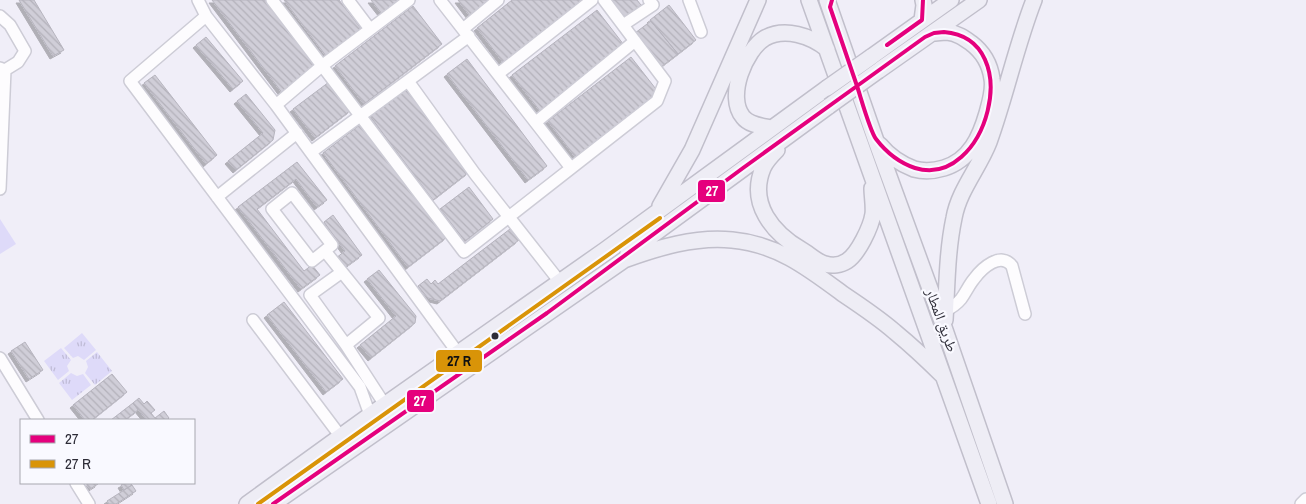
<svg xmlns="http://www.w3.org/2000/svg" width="1306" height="504" viewBox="0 0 1306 504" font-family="'Archivo Narrow','Noto Naskh Arabic',sans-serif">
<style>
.grass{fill:url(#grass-tufts)}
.pitch{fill:#dedaf9}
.building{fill:url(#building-back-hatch);stroke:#b6b4be;filter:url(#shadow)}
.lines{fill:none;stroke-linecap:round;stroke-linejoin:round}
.minor-casing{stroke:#cdccd6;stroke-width:14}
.highway-casing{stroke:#c1bfcb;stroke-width:18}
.minor{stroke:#fdfcfe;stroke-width:11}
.highway{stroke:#eeedf5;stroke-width:15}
.highway-bridge-casing{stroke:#c1bfcb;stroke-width:18;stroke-linecap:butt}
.highway-bridge{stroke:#eeedf5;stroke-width:15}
.bus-1-casing{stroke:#f9f9ff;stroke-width:8}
.bus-2-casing{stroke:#f9f9ff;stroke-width:8}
.bus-1{stroke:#e5007d;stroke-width:4}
.bus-2{stroke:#d99408;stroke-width:4}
.bus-dot{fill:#2d2c37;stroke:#f9f9ff;stroke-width:2}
.labels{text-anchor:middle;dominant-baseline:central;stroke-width:4.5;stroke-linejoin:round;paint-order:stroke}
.street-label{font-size:15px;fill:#2d2c37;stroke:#f9f9ff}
.line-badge{stroke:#f9f9ff;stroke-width:2}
.badge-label{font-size:14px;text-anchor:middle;font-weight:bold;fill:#fff}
.pale-badge-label{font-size:14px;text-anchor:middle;font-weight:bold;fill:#111}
</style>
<defs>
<pattern id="grass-tufts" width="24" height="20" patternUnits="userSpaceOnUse" patternTransform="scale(1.25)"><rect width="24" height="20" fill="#dedaf9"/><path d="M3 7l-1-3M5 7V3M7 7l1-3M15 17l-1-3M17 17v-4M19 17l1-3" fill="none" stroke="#bfbbd6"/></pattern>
<pattern id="building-back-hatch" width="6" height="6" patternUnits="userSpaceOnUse" patternTransform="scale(1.25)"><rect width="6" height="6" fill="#d0ced8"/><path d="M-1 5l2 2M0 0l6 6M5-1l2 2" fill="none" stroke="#b3b1ba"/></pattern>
<filter id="shadow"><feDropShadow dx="-3" dy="3" stdDeviation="0" flood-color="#0004"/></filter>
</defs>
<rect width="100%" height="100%" fill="#f0eef8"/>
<!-- grass -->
<path class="grass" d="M82,333L96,350L84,360L78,356L73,358L64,348Z
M61,348L71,360L67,366L69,371L58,380L44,361Z
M97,352L112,371L95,385L85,373L88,367L86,361Z
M71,373L77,376L83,374L91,385L72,400L59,383Z"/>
<!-- pitch -->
<path class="pitch" d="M0,219L16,244L0,254Z"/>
<!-- building -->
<path class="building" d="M19,0H34L64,50L53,56Z
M212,0H265L317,69L283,94Z
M284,0H339L362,30L326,56Z
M371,0H396L397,2L382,14Z
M458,0H491L470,16Z
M512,0H589L505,65L477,28Z
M608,0H637L641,5L623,19Z
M669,5L696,40L678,54L650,20Z
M413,6L442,44L364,104L335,66Z
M597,10L624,45L540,111L512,75Z
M651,21L678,54L661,67L635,33Z
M206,37L243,81L233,89L196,45Z
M631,57L659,93L576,158L548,121Z
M467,59L547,166L528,180L447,74Z
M155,75L217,155L206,164L144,83Z
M329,82L351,110L315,138L293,109Z
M406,89L469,172L433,200L370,116Z
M246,94L275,130L273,140L236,170L228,161L263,133L237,101Z
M361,124L447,237L408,267L323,153Z
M297,162L327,200L317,207L296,179L257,209L304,271L312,265L320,275L301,289L238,207Z
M469,187L493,219L465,241L440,209Z
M333,215L362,255L344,268L336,258L345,251L324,222Z
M510,229L519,240L440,301L428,298L418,286L427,279L431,284L435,280L438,284Z
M379,270L416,316L415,323L371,358L360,345L396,316L367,279Z
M284,302L343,379L326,392L267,315Z
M25,342L43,370L29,379L11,351Z
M112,374L127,392L92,420H85L73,405Z
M139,398L144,404L147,401L155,410L151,413L155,418L164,411L169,418L167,420H147L133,403Z
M133,403L138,410L125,420H111Z
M86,483H98V484L90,489Z
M125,483H130L132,485L124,490L121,485Z
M132,485L136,491L116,504H109L107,501Z"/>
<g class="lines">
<!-- minor casing -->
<g class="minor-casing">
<path id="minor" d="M198,0L206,16L276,105L458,353
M272,0L464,252L657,101L665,81L604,0
M348,0L370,29
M440,0L571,168
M689,0L701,32
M0,16L10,25L25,51L18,62L5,70L0,68
M206,16L130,81L360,387L370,415
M623,25L653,5L649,0
M463,29L498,0
M498,74L592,0
M408,81L475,174L560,282
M276,105L323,65L409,0
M536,122L635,41
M311,152L469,36
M0,189L5,70
M292,193L332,245L312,261L272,209Z
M217,197L297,133
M325,251L379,318L346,345L310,295L342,272
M945,311C951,308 957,304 961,299C966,292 969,285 974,279C982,268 1001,251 1012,266L1025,314
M253,320L341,437
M346,345L385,405
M0,358L38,420
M76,483L89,504
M1301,504L1306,499"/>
</g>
<!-- highway casing -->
<g class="highway-casing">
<path id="highway" d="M809,0L989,504
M827,0L875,138L944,327L1005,504
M922,20L924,5L923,0
M871,57L951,0
M878,71L979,0
M771,128C761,126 749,125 743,117C726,97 745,50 765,38C785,27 811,36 827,49
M880,145C889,156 901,164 914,169C925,172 934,171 944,168C970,160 980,137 987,113C990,102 994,90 992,79C990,64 983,52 971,43C964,38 957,33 947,32C942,32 937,33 932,33
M777,150C772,155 766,161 763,168C748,204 773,233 802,250C809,254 817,262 825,264C832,266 841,265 847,261C858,254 871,227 873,214C874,206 872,196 872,188
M660,206L692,150L758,0
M628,253L829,106
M945,320C947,286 947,251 954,218C959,190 979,168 989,142C1006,95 1016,46 1034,0
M247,504L370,415L605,250L827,88
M273,504L624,260C657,248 696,236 732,240C777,244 808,268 843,294C861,306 879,318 895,332C912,346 928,361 943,376"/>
</g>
<!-- minor -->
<use href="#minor" class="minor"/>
<!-- highway -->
<use href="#highway" class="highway"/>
<!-- highway-bridge casing -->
<g class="highway-bridge-casing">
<path id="highway-bridge" d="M827,88L871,57
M829,106L878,71"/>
</g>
<!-- highway-bridge -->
<use href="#highway-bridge" class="highway-bridge"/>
<!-- bus-1 casing -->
<g class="bus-1-casing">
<path id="bus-1" d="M832,0L830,7L857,86
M944,32C1028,39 986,190 915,168C900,163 886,152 876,139C870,131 861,98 857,86L925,37L934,33Z
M887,45L922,20L923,0
M273,504L547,313L743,168L857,86"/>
</g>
<!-- bus-2 casing -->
<g class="bus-2-casing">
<path id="bus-2" d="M258,504L660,218"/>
</g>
<!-- bus-1 -->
<use href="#bus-1" class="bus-1"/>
<!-- bus-2 -->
<use href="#bus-2" class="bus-2"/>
</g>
<!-- markers -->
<circle class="bus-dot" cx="495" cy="336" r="4.5"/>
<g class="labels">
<!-- street labels -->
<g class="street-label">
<text transform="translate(942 320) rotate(70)">طريق المطار</text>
</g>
</g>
<g class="line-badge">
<rect x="697" y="179" width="29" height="24" rx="5" fill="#e5007d"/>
<rect x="435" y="349" width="48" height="24" rx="5" fill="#d99408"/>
<rect x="406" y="389" width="29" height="24" rx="5" fill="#e5007d"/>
</g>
<g class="badge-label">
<text x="712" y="196">27</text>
<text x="420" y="406">27</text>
</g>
<g class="pale-badge-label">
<text x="459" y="366">27 R</text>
</g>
<!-- legend -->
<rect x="20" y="419" width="175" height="65" fill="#f9f9ff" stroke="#a7a7af"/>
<rect x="30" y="435" width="25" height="8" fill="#e5007d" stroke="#a7a7af"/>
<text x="65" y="444" font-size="15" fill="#2d2c37">27</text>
<rect x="30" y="460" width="25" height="8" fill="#d99408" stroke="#a7a7af"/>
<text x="65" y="469" font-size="15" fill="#2d2c37">27 R</text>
</svg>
